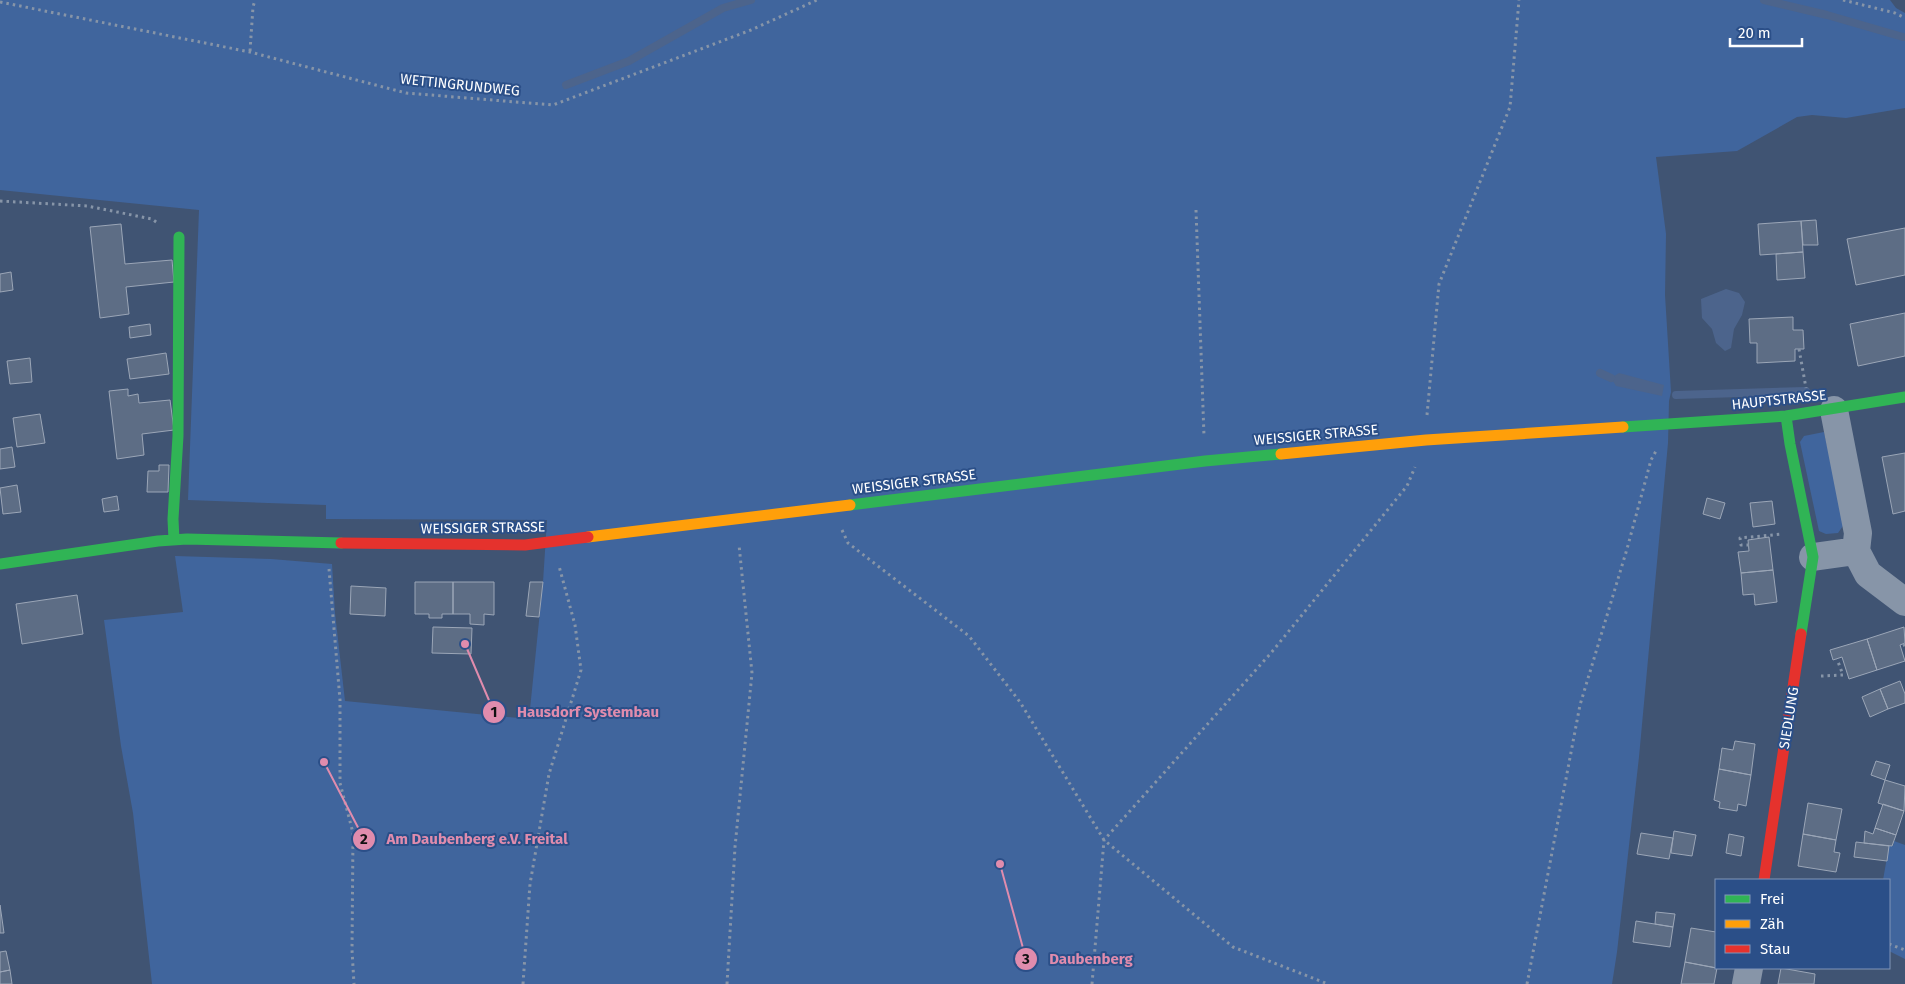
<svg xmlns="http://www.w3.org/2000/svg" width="1905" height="984" viewBox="0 0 1905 984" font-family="'Fira Sans',sans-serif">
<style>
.green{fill:#40659d}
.water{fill:#4c648c}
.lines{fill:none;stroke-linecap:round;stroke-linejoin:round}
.stream{stroke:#4c648c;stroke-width:8}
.building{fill:#5d6d85;stroke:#9ba6b7}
.path{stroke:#8795a8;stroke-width:3;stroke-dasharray:2.5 4;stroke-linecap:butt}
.street{stroke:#8795a8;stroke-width:28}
.fast{stroke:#30b455;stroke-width:11}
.slow{stroke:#ff9f0a;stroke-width:11}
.jam{stroke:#e5322d;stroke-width:11}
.labels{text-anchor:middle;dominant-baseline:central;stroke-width:4;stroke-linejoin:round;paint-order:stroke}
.street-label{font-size:14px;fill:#fff;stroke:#2b4f88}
.leader{fill:none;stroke:#e08cad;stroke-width:2}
.callout-dot{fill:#e08cad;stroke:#2b4f88;stroke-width:2}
.mark-label{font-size:15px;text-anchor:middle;font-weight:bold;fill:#111}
.callout-label{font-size:15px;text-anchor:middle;font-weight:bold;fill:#e08cad;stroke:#2b4f88;stroke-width:4;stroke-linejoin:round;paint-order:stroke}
</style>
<rect width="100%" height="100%" fill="#405473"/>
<!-- green -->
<path class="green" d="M0,0H1890L1896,8L1905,13V108L1846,118L1812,115L1797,117L1737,151L1656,157L1666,234L1665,295L1671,392L1669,401L1668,443L1639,757L1617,952L1612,984H152L133,813L121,746L104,620L183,612L175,556L271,559L332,564L335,613L345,701L529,719L543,582L547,520L326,519V505L188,500L199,210L0,190Z
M1824,432L1845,523L1838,533L1826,534L1819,531L1800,442L1804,436Z
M1894,841L1905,845V959L1889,951V880H1883L1889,846H1893Z"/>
<!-- water -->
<path class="water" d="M1726,289L1739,293L1745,302L1742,315L1734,329L1731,348L1725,351L1716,343L1712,329L1702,318L1701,299Z
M1619,373L1664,385L1662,396L1616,386L1611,378Z"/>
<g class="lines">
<!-- stream -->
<path class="stream" d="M1764,0L1827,15L1903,37
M566,85L629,61L723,8L751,0
M1600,373L1611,378
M1676,395L1806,391"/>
</g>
<!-- building -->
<path class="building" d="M1816,220L1818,245H1803L1801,221Z
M1801,221L1803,252L1760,255L1758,224Z
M121,224L125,264L172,260L174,282L126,287L129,314L100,318L90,227Z
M1905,228V275L1856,285L1847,239Z
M1803,252L1805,278L1777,280L1776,254Z
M11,272L13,290L0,292V274Z
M1905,313V356L1858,366L1850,324Z
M1793,317V330H1803L1804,349H1795V361L1757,363V343H1750L1749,319Z
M150,324L151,335L130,338L129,327Z
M166,353L169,374L130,379L127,359Z
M30,358L32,382L10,384L7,361Z
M128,389V396L138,394L139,403L170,400L174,430L142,434L144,455L117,459L109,391Z
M40,414L45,443L17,447L13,418Z
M12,447L15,467L0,469V449Z
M1905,453V511L1893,514L1882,457Z
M159,465H169L168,492H147L148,471H159Z
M17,485L21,512L3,514L0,488Z
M117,496L119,510L104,512L102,499Z
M1707,498L1725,503L1720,519L1703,514Z
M1772,501L1775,524L1753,527L1750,503Z
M1769,537L1773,570L1741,573L1738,552L1749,551L1748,540Z
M1773,570L1777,602L1755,605L1754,594L1743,595L1741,573Z
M415,582H453V614H442V618H429V614H415Z
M453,582H494V615L484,614V625L470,624V614H453Z
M530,582H543L539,617L526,616Z
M351,586L386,588L385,616L350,614Z
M77,595L83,634L22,644L16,604Z
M433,627L472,628L471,654L432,653Z
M1904,627L1905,643L1900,645L1905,661L1877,670L1867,639Z
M1867,639L1877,670L1849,679L1842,657L1833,660L1830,650Z
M1900,681L1905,694V703L1888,709L1880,689Z
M1880,689L1888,709L1870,717L1862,697Z
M1735,741L1755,744L1751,775L1719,769L1722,748L1733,750Z
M1876,761L1890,765L1885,780L1871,775Z
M1719,769L1751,775L1746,806L1738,804L1737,811L1719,808L1720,802L1714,800Z
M1885,780L1905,786L1904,811L1878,803Z
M1808,803L1842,809L1836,840L1803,834Z
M1883,804L1904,811L1896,835L1875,828Z
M1875,828L1896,835L1892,846L1864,843L1865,831L1873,834Z
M1674,831L1696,835L1692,856L1671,853Z
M1641,833L1673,838L1669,859L1637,854Z
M1729,834L1744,837L1741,856L1726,853Z
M1803,834L1836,840L1834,852L1840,853L1836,872L1798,866Z
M1856,842L1889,846L1887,861L1854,857Z
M0,905L4,933H0Z
M1656,912L1675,914L1673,927L1655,924Z
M1636,921L1673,927L1670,947L1633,942Z
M1691,928L1716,932V968L1685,962Z
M6,951L10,970L0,972V952Z
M1685,962L1717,968L1714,984H1681Z
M1781,968L1815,974L1814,984H1778Z
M10,970L12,984H0V972Z"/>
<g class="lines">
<!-- path -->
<path class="path" d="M1843,0L1895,13L1905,18
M0,2L250,52L406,93L553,105L751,30L817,0
M250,51L253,7L255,0
M0,201L87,206L152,219L159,224
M1196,210L1204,436
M1799,349L1806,388
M1427,415L1439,284L1510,107L1519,0
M842,530L848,543L969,636L1020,702L1104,840L1233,947L1328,984
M1749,545H1741L1740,538L1783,534
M329,569L340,700V783L353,833L352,950L354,984
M1904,644L1905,648
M1821,676L1843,675L1837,659
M1889,944L1905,950
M523,984L530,884L549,774L581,670L575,625L559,566
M727,984L735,847L752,673L739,545
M1092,984L1104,840L1271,653L1407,486L1415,467
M1527,984L1580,705L1627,549L1651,460L1656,451"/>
<!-- street -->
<path class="street" d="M1834,410L1858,533L1856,551
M1856,551L1868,574L1905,602
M1813,557L1856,551
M1746,984L1749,968"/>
<!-- fast -->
<path class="fast" d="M1786,416L1790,444L1813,557L1801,634
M1623,427L1786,416L1905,397
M850,505L1205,461L1281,454
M174,540L173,519L178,436L179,237
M0,564L158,541L187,539L341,543"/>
<!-- slow -->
<path class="slow" d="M1281,454L1426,440L1623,427
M588,537L850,505"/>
<!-- jam -->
<path class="jam" d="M341,543L525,545L588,537
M1764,880L1801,634"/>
</g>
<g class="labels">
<!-- street labels -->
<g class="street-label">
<text transform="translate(460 85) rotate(6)">WETTINGRUNDWEG</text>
<text transform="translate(1779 400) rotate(-6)">HAUPTSTRASSE</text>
<text transform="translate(1316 435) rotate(-5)">WEISSIGER STRASSE</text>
<text transform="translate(914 482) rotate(-7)">WEISSIGER STRASSE</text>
<text transform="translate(483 528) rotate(-1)">WEISSIGER STRASSE</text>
<text transform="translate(1789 718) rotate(-81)">SIEDLUNG</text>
</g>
</g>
<!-- callouts -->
<path class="leader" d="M465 644L494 712M324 762L364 839M1000 864L1026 959"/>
<g class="callout-dot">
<circle cx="465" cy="644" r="5"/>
<circle cx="324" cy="762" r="5"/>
<circle cx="1000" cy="864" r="5"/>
<circle cx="494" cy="712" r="12"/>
<circle cx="364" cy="839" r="12"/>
<circle cx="1026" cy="959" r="12"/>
</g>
<g class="mark-label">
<text x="494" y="717">1</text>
<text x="364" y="844">2</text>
<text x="1026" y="964">3</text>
</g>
<g class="callout-label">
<text x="588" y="717">Hausdorf Systembau</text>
<text x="477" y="844">Am Daubenberg e.V. Freital</text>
<text x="1091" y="964">Daubenberg</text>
</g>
<!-- legend -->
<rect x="1715" y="879" width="175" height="90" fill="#2b4f88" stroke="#8095b8"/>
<rect x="1725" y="895" width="25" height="8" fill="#30b455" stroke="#8095b8"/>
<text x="1760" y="904" font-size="15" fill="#ffffff">Frei</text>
<rect x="1725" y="920" width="25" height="8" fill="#ff9f0a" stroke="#8095b8"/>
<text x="1760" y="929" font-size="15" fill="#ffffff">Zäh</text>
<rect x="1725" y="945" width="25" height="8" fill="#e5322d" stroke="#8095b8"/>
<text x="1760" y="954" font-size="15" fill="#ffffff">Stau</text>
<!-- scale -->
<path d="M1730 38v8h72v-8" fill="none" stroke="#ffffff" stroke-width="2.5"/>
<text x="1738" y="38" font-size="15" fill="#ffffff" stroke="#2b4f88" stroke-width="4" paint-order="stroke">20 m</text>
</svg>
